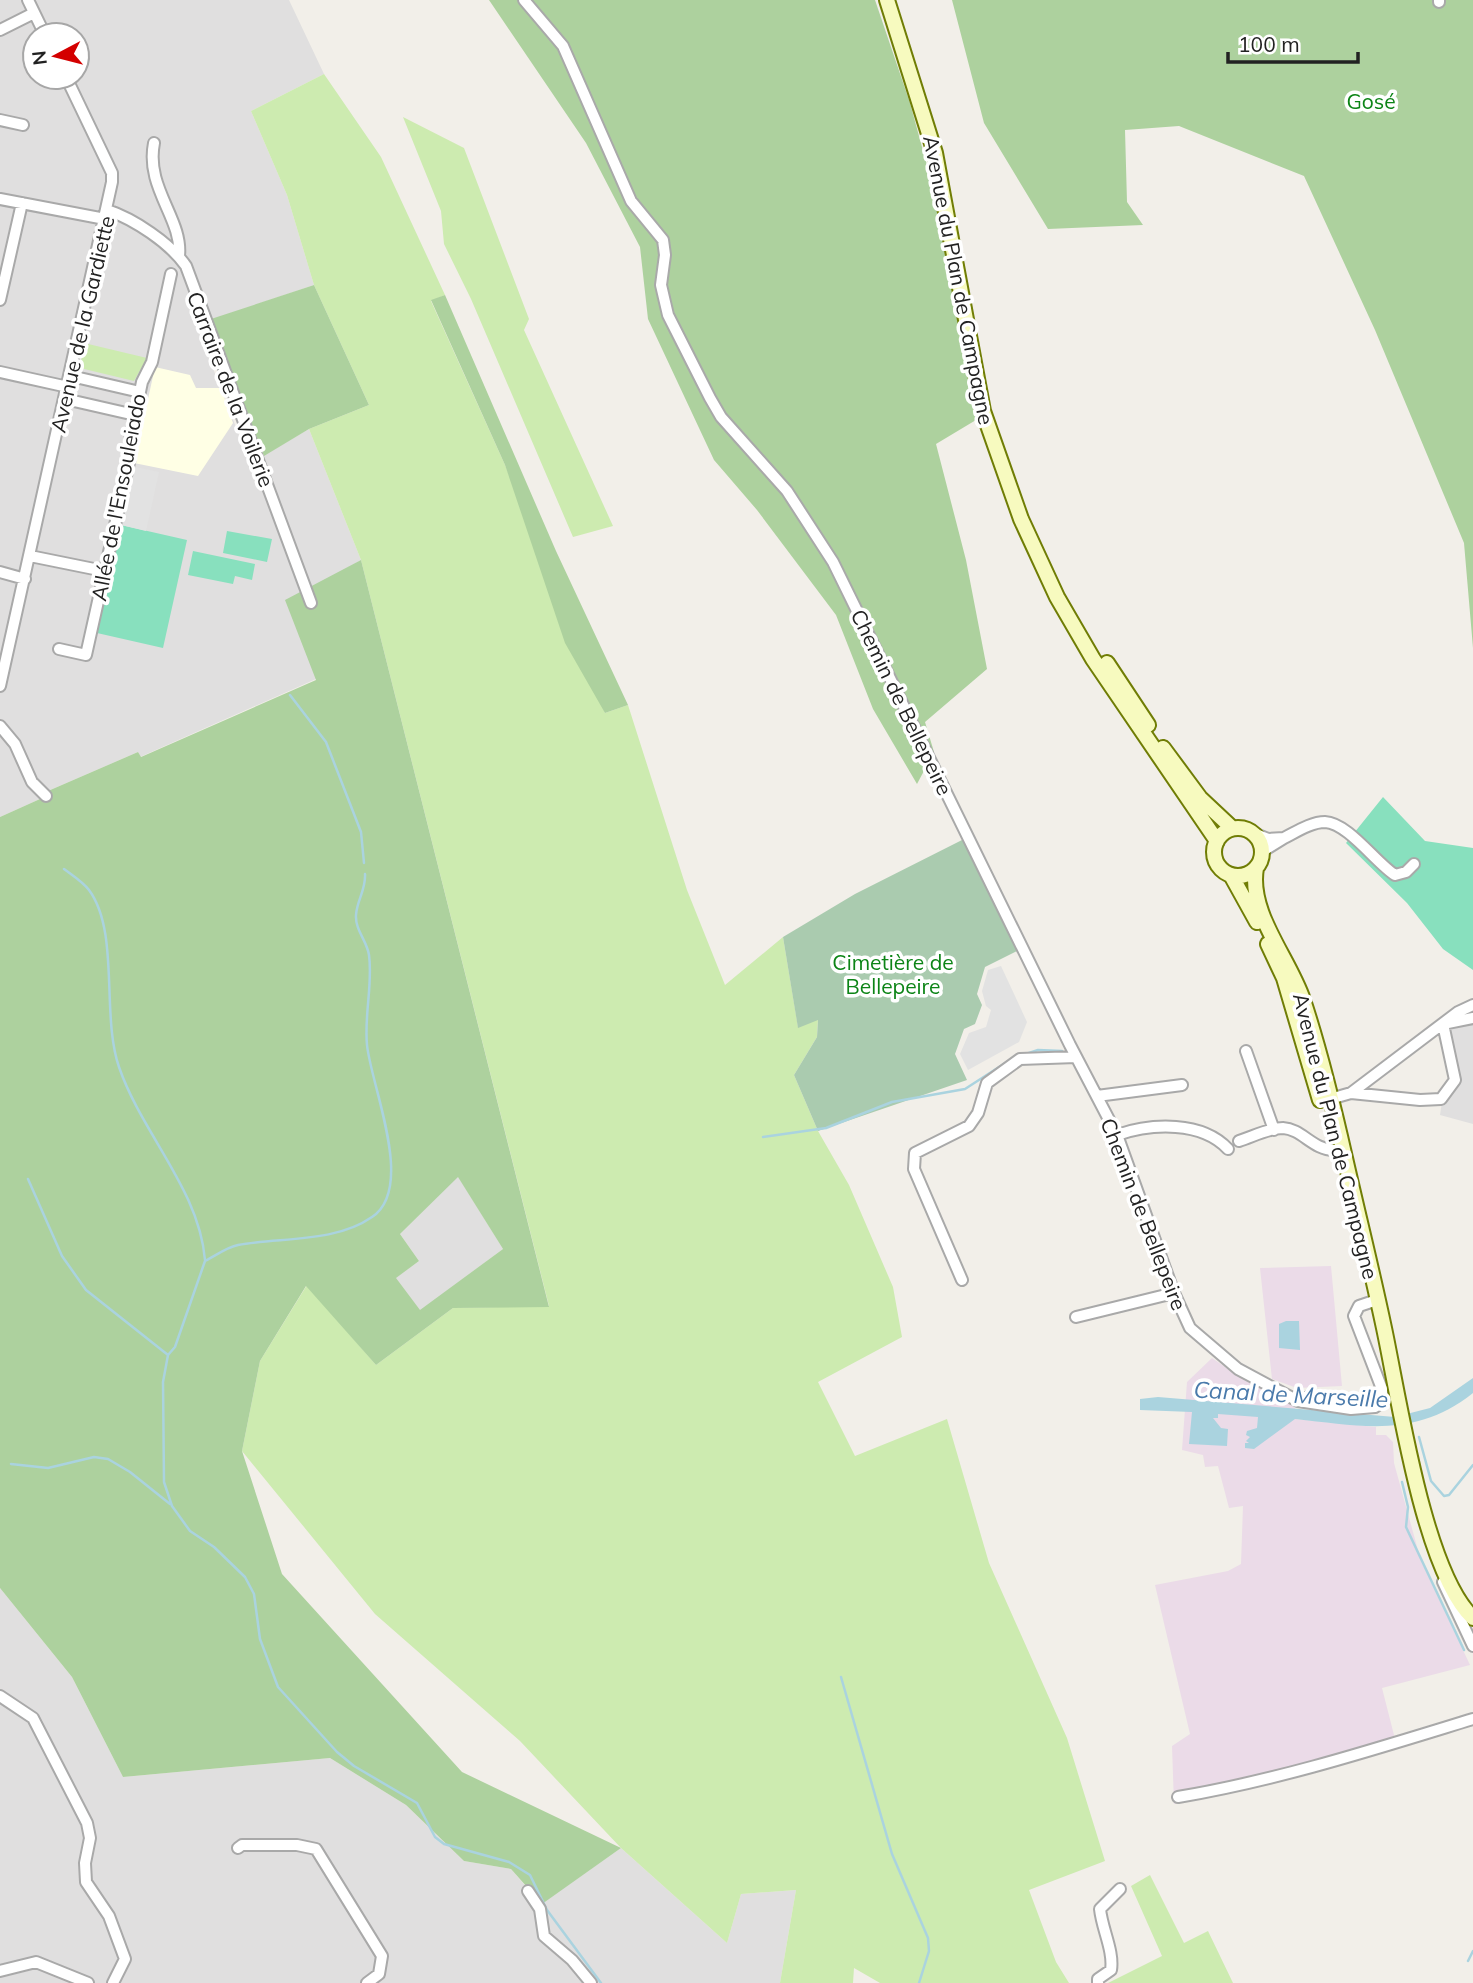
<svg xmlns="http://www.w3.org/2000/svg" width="1473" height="1983" viewBox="0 0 1473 1983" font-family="Mulish,sans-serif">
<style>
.residential{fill:#e0dfdf;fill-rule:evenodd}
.industrial{fill:#ebdbe8}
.education{fill:#ffffe5}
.grass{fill:#cdebb0}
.forest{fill:#add19e;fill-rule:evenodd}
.cemetery{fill:#aacbaf}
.pitch{fill:#88e0be}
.parking{fill:#e2e2e2}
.water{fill:#aad3df}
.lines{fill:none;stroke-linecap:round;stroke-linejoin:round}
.stream{stroke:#aad3df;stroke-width:2.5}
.street-casing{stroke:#a9a9a9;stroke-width:14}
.secondary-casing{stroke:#707d05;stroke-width:18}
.street{stroke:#fff;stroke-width:10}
.secondary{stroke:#f7fabf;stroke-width:14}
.labels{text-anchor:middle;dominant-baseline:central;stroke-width:7;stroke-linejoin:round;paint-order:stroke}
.park-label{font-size:21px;fill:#0c8416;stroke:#fff}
.street-label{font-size:21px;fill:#222;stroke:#fff}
.water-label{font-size:23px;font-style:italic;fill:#4a7aab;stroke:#fff}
</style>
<rect width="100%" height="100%" fill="#f2efe9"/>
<!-- residential -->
<path class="residential" d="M0,0H289L324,74L251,111L287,195L314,285L196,325L250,463L309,429L361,560L311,589L316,679L140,757L138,752L48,791L40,799L0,817ZM35,35H77V77H35Z
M1473,1015V1124L1440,1115L1443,1095L1450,1085L1443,1029Z
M458,1176L503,1249L420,1311L395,1278L419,1261L400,1234Z
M0,1588L72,1677L123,1777L330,1758L406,1805L464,1861L511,1869L541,1904L621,1848L727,1943L741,1894L796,1890L780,1983H0Z"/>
<!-- industrial -->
<path class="industrial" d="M1331,1266L1342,1386L1297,1388L1272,1379L1260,1268Z
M1212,1358L1244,1380L1295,1406V1419L1376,1427V1435H1386L1393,1442L1394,1463L1421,1561L1470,1665L1382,1688L1395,1739L1174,1804L1172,1746L1190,1734L1155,1585L1228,1571L1241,1564L1243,1506L1229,1508L1218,1466L1205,1467L1203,1455L1182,1450L1187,1382Z"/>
<!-- education -->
<path class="education" d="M155,367L190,375L196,388H221L233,423L198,476L134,463Z"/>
<!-- grass -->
<path class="grass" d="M324,74L381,157L445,295L431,301L505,465L605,713L628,705L687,890L725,985L783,937L798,1027L818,1019L817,1037L794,1075L818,1131L849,1185L893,1287L902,1337L818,1382L855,1456L947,1419L989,1563L1067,1738L1105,1861L1029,1890L1056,1962L1069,1983H880L854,1968L853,1983H780L796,1890L741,1894L727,1943L621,1848L520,1741L375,1614L242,1451L260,1361L307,1285L376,1365L453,1308L549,1306L361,560L309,429L369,405L314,285L287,195L251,111Z
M403,117L464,148L529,319L524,330L613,526L573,537L471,299L444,244L441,211Z
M84,343L147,358L134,381L80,368Z
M1150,1875L1184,1943L1208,1931L1233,1983H1108L1162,1956L1131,1886Z"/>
<!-- forest -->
<path class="forest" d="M489,0H875L910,103L943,224L976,420L936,444L966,560L987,669L925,722L934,752L917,784L873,709L836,615L757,510L714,460L648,319L640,247L586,143Z
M952,0H1473V648L1464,543L1375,330L1304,176L1179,126L1125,130L1127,202L1143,225L1048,229L984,123Z
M314,285L369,405L309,429L264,456L211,319Z
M445,295L556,551L628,705L605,713L565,643L505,465L431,300Z
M361,560L549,1307L453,1308L376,1365L306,1286L260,1361L242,1451L282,1574L462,1772L621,1848L542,1904L511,1869L464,1861L406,1805L330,1758L123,1777L72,1677L0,1588V817L40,799L48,791L138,752L141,757L316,680L285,600ZM458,1177L503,1249L420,1310L396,1278L419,1261L400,1234Z"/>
<!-- cemetery -->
<path class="cemetery" d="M964,839L1019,950L985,967L977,994L982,1005L975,1024L964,1029L955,1054L967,1080L818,1131L794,1075L817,1037L818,1020L798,1028L783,937L855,894Z"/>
<!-- pitch -->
<path class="pitch" d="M121,525L187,540L163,648L97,633Z
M227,531L272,539L267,562L223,553Z
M193,551L255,564L252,580L235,576L233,584L188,575Z
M1383,797L1425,841L1473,848V970L1443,949L1407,903L1346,843Z"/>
<!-- parking -->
<path class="parking" d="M135,467L159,472L146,531L121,525Z
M1001,966L1027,1022L1019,1042L968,1070L960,1054L969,1033L986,1027L991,1010L986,1006L982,991L988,970Z"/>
<!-- water -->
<path class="water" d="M1286,1321H1299L1300,1350L1279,1348V1324Z
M1473,1378V1393C1415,1439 1362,1426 1295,1419L1254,1449L1245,1448V1443H1249L1246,1441L1250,1437L1246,1435L1247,1431L1257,1428L1258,1417L1218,1414V1418H1213L1221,1428L1228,1429L1227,1446L1189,1444L1192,1412L1140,1410V1399L1158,1397L1395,1417L1430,1408Z"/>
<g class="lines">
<!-- stream -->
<path class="stream" d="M290,695L326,742L361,832L364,863
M64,869C72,875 83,882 89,890C120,932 101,1015 119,1067C142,1134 199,1189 205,1260
M365,874C366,890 357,900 356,915C355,930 367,941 369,955C373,984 364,1015 367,1045C371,1086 416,1188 372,1217C335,1243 281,1237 238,1245C227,1247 215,1256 205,1261L175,1347L168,1355L163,1382L164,1482L172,1506L190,1531L214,1547L245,1577L254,1594L260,1639L278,1687L337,1752L354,1766L417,1803L435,1837L444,1844L509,1862L530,1875L547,1910L601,1983
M1026,1054L1038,1050L1062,1051
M763,1137L826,1128L892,1102L965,1089L1013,1058
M28,1179L62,1256L86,1290L168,1355
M1419,1437L1431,1481L1444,1496L1449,1495L1473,1465
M11,1464L48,1468L94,1457L108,1459L130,1472L170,1504
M1402,1482L1408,1507L1406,1527L1464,1650
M841,1677L892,1854L928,1938L929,1951L919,1983
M1468,1961L1473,1951"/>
<!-- street casing -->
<g class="street-casing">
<path id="street" d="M28,0L45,35
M524,0L563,46L631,201L663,240L665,255L661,285L668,315L710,398L721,417L787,491L833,562L1070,1045L1117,1135L1174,1293L1190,1328L1238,1369L1298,1401L1351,1409L1375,1407L1382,1402V1389L1354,1316L1359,1306L1377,1300
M1439,0V2
M0,30L34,13
M0,120L23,125
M154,143C145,188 183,219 179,256
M0,199L105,219
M107,210C134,219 170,243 186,266L311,603
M0,300L22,203
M0,372L68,387
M71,376L140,392
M65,399L135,415
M30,556L104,571
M0,572L25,579
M59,649L86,655L130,458V440L142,382L152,362L171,274
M0,686L112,182V173L66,77
M0,726L15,744L32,782L46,796
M1253,833L1268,839L1284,838L1263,851
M1284,838C1296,832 1311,822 1325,822C1348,823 1376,863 1395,875L1406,872L1414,864
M1246,1051L1274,1130
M1351,1093L1458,1012L1473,1005
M1097,1096L1182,1085
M1330,1099L1351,1093L1420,1100L1441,1099L1455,1080L1443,1024L1473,1018
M1117,1135C1152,1123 1202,1121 1228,1149
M1239,1141C1252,1137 1269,1128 1283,1128C1302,1129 1313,1150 1334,1150
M962,1280L914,1169L915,1153L969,1126L978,1113L987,1083L1020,1059L1076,1057
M1076,1317L1174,1293
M1308,1397L1334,1400L1346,1405
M1443,1582L1473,1646
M0,1696L33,1718L87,1823L90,1838L85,1863L86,1882L109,1916L125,1959L113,1983
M1178,1797C1279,1780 1375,1749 1473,1719
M238,1848L242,1845H297L316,1849L382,1956L379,1974L367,1983
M528,1891L540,1909L544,1936L572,1960L591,1983
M0,1971L36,1962L88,1983
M1098,1983V1979L1111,1970C1114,1951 1102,1929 1100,1909L1120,1889"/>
</g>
<!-- secondary casing -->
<g class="secondary-casing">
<path id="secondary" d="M887,0L935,153L983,411L1021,519L1057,597L1093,659L1217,841
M1107,663L1148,725
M1163,748L1200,798L1232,828
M1214 852a24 24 0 1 1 48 0a24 24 0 1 1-48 0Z
M1256,868C1248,913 1289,958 1303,1000C1320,1051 1333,1105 1345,1158C1358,1215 1372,1271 1384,1328C1399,1398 1424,1572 1473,1618
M1231,875L1257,922
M1268,944L1284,978L1320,1100"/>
</g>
<!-- street -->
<use href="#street" class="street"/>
<!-- secondary -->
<use href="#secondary" class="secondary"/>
</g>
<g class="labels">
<!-- park labels -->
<g class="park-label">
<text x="1371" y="101">Gosé</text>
<text x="893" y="962">Cimetière de<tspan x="893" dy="24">Bellepeire</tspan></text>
</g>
<!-- street labels -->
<g class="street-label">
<text transform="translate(959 280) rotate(79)">Avenue du Plan de Campagne</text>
<text transform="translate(82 324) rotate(-77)">Avenue de la Gardiette</text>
<text transform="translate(231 389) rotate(69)">Carraire de la Voilerie</text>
<text transform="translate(118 497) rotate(-79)">Allée de l'Ensouleiado</text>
<text transform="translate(902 702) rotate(64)">Chemin de Bellepeire</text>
<text transform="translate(1336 1136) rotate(76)">Avenue du Plan de Campagne</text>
<text transform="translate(1144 1214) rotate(69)">Chemin de Bellepeire</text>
</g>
<!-- water labels -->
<g class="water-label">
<text transform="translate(1291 1394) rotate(3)">Canal de Marseille</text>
</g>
</g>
<!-- north arrow -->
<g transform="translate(56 56) rotate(263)"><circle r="33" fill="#ffffff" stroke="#a7a7a7" stroke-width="2"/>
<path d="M0-5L12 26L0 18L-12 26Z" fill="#d40000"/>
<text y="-10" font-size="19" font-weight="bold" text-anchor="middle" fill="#222222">N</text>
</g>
<!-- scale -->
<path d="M1228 52v10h130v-10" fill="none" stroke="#222222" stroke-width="3.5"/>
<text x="1238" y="52" font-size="21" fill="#222222" stroke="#ffffff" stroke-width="5" paint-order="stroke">100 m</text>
</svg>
